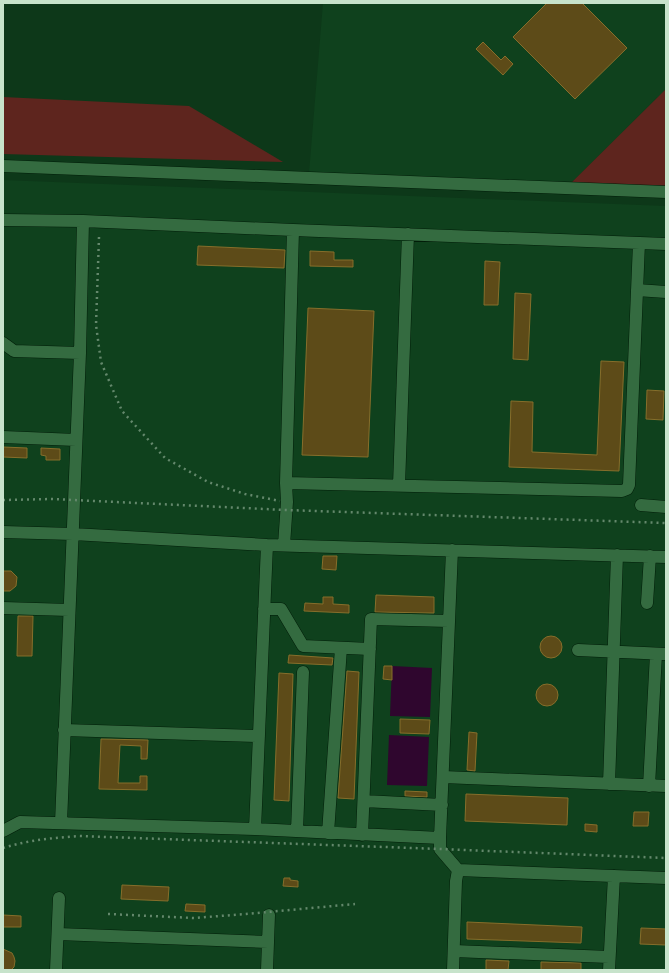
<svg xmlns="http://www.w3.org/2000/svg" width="669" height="973" viewBox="0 0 669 973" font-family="'IBM Plex Sans',sans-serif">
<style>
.built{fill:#0f411d}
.green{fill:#5e251e}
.water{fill:#2f062e}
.building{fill:#5d4b18;stroke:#866e2b}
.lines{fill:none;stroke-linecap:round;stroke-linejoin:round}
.minor-casing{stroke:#011d08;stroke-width:13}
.minor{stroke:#346b40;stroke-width:12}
.rail{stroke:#64886c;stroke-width:2.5;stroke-dasharray:2 4;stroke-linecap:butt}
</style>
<rect width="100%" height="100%" fill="#0d3819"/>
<!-- built -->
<path class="built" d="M323,3H666V89L571,183L309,173Z
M3,180L666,206V970H3Z"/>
<!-- green -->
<path class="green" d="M666,89V186L571,183Z
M3,97L189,106L283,162L3,154Z"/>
<!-- water -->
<path class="water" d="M392,666L432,668L430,717L390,716Z
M389,735L429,737L427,786L387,785Z"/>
<!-- building -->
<path class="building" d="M547,3H582L627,48L575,99L513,37Z
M483,42L501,60L505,56L513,64L503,75L476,49Z
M198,246L285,250L284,268L197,265Z
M310,251L334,252V260H353V267L310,266Z
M485,261L500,262L498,305H484Z
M515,293L531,294L528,360L513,359Z
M308,308L374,311L368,457L302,455Z
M601,361L624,362L619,471L509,467L511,401L533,402L532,452L597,455Z
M647,390L664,391L663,420L646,419Z
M3,447L27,448V458L3,457Z
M41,448L60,449V460H46V456L41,455Z
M323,556H337L336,570L322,569Z
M3,571H11L17,577L16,586L10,591H3Z
M376,595L434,597V613L375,612Z
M323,597H333V604L349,605V613L304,611L305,603L323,604Z
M18,616H33L32,656H17Z
M540 647a11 11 0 1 1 22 0a11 11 0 1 1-22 0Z
M289,655L333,658L332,665L288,663Z
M384,666H392V680L383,679Z
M347,671L359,672L354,799L338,798Z
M279,673L293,674L289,801L274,800Z
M536 695a11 11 0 1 1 22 0a11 11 0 1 1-22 0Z
M400,719L430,720L429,734L400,733Z
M469,732L477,733L475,771L467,770Z
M101,739L148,740L147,759H141V746L120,745L118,783H140V776H147V790L99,789Z
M405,791L427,792V797L405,796Z
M466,794L568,798L567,825L465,821Z
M634,812H649L648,826H633Z
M585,824L597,825V832L585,831Z
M284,878H290V880L298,881V887L283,886Z
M122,885L169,887L168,901L121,899Z
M186,904L205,905V912L185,911Z
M3,915L21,916V927H3Z
M467,922L582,927L581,943L467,939Z
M641,928L666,929V945L640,944Z
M3,949L12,953L14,957L15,961L14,967L11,970H3Z
M486,960L509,961L508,970H486Z
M541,962L581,963V970H541Z"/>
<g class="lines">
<!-- minor casing -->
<g class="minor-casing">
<path id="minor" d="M3,166L666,192
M3,220L83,221
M637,290L666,292
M3,343L14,351L80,353
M3,437L76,440
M286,483L622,491L627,489L629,485L639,243
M399,485L408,234
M641,505L666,507
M3,532L73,534L267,545L666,557
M284,545L287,502L286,483L293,230
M647,603L650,556
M3,608L69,610
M264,609H281L303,646L370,649
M578,650L666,654
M64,730L259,736
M443,777L666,786
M609,784L617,555
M649,786L656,654
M364,801L442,805
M61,823L80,353L83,221L293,230L666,244
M255,829L267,545
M3,831L20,822L255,829L440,838V849L458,870L666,878
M297,831L303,672
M328,833L341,648
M362,835L371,619L449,621
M440,838L452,550
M58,934L268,942
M454,951L609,957
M56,970L59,898
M267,970L269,915
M453,970L456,881L458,870
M609,970L614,876"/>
</g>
<!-- minor -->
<use href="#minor" class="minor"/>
<!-- rail -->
<path class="rail" d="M99,237L96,325L101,362L122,411L165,458L208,482L245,494L280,501
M3,500L52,499L286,510L666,523
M3,848C28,840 53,838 79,836L440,849L666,858
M108,914L194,918L246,914L355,904"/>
</g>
<!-- border -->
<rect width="669" height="973" fill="none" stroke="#c7e3cb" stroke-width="8"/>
</svg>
